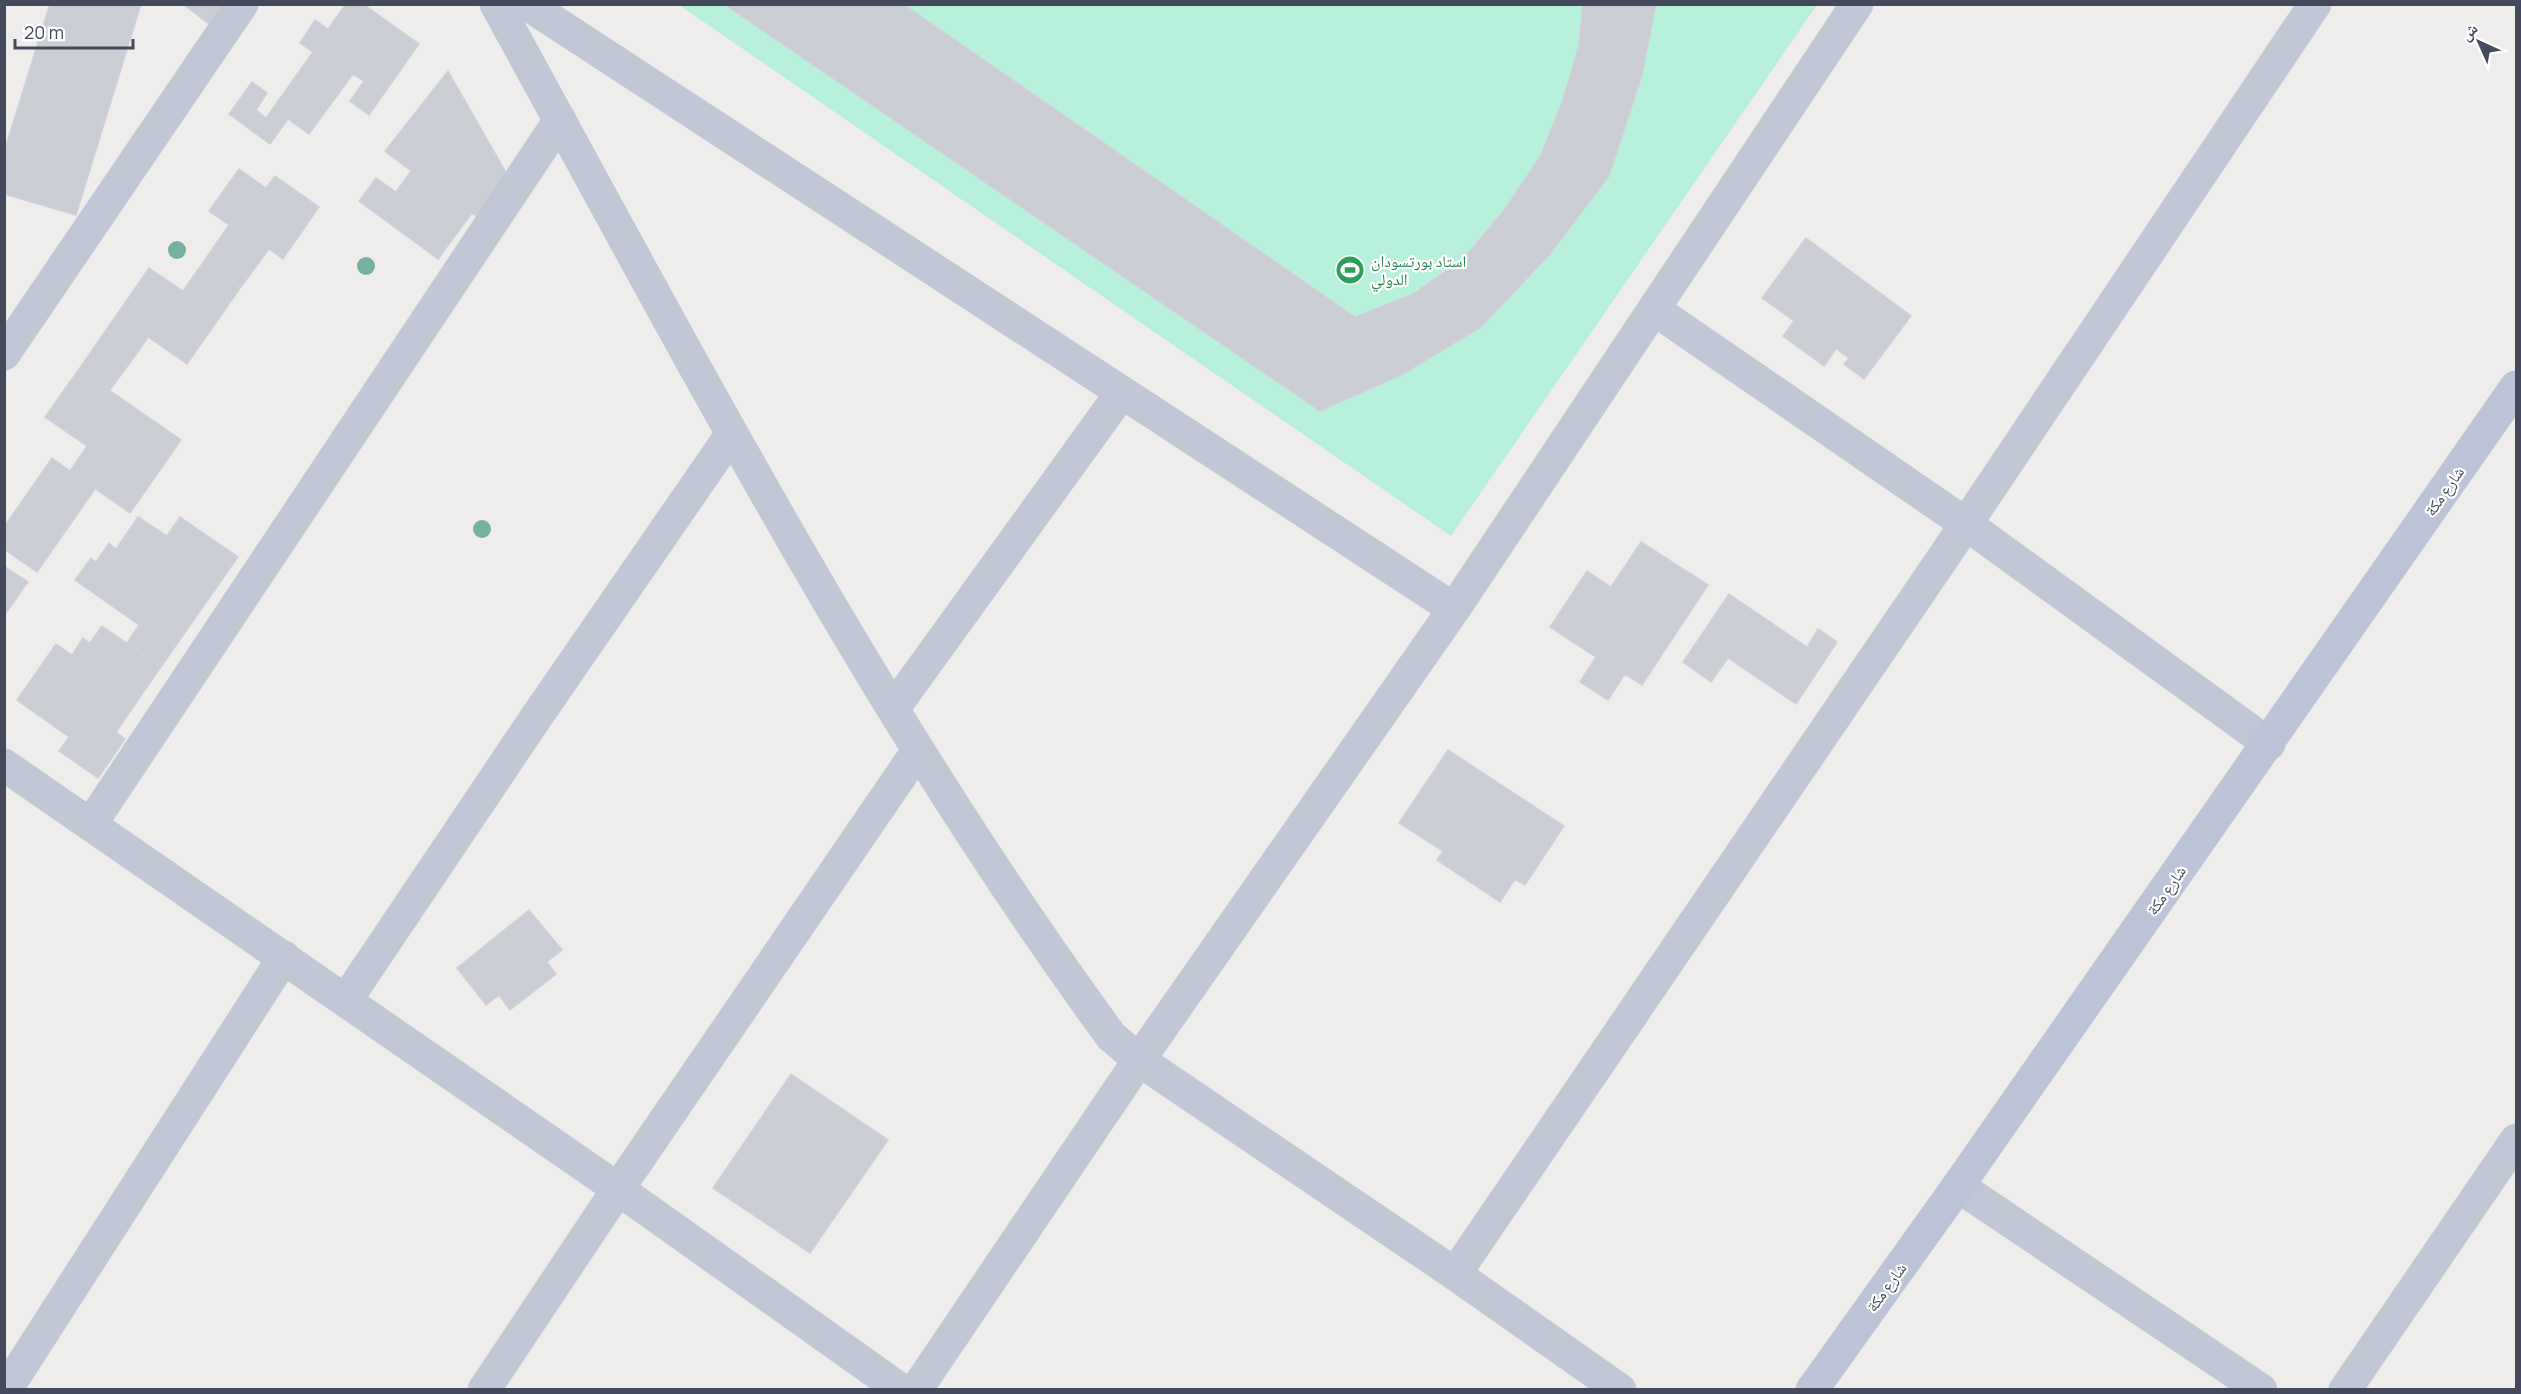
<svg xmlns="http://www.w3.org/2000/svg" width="2521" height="1394" viewBox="0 0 2521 1394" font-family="Manrope,'Noto Naskh Arabic',sans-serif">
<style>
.green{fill:#b7f1db}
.building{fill:#cbcdd5;stroke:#d0d0d9;stroke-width:1.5}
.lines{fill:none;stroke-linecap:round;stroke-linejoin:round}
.street{stroke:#c2c7d5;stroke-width:33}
.secondary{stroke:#bdc4d7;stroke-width:33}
.tree{fill:#75b0a1}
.labels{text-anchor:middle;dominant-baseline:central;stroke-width:4.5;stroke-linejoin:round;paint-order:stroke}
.leisure-label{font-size:16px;fill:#27864d;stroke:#fff;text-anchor:start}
.street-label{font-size:16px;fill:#444a5b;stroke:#fff}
</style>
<rect width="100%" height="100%" fill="#efedec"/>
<!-- green -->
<path class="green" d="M679,5H1817L1451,536Z"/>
<!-- building -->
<path class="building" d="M50,4H141L76,215L4,194V152Z
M183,4H223L209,24Z
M346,4H363L419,44L369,115L350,101L364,81L353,74L309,134L288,119L270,144L229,114L252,82L267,93L256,110L266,118L313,52L300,43L315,20L328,29Z
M724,4H903L1355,317L1413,294L1464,258L1505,209L1541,155L1563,100L1579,45L1583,4H1656L1642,75L1609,176L1550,254L1481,327L1403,374L1320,411Z
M448,71L508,176L478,218L472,213L438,259L359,201L376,178L396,192L411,171L385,151Z
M239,169L266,188L275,176L319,207L283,259L269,249L241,287L204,261L229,225L209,211Z
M1806,238L1911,316L1864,379L1844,364L1849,358L1836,349L1824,366L1783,336L1794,321L1762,298Z
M204,261L241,287L187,364L148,337L138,352L106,330L149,268L183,291Z
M106,330L138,352L110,390L79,369Z
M79,369L181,440L130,513L70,471L87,446L45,417Z
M52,458L95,489L37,572L4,549V527Z
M138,517L167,536L180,517L238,557L161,667L127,643L139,625L75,580L91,558L96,562L109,543L116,549Z
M1641,542L1708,585L1642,685L1625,674L1608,700L1580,682L1596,657L1550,627L1587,571L1611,587Z
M4,566L28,582L4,616Z
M1729,594L1807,647L1818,629L1837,642L1796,704L1728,658L1711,682L1683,662Z
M102,626L161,667L116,732L125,739L98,778L59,751L69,737L17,700L56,644L72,655L83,638L90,643Z
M1448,750L1564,826L1525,885L1515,879L1500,902L1437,860L1443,851L1399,823Z
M529,910L562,950L547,962L556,974L510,1010L499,995L486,1005L457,968Z
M791,1074L888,1140L810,1253L713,1188Z"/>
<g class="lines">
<!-- street -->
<path class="street" d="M496,4C689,355 874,713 1111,1036L1139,1060L1455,1274L1620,1390
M527,4L1454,609
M1655,310L1966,524L2269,744
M4,354L242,4
M893,709L1122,392
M4,765L618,1189L901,1390
M91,824L560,120
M346,1000L537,716L731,435
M1958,1186L2261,1390
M1455,1274L1966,524L2315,4
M6,1390L284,957
M484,1390L618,1189L917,752
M916,1390L1139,1060L1454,609L1857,4
M2345,1390L2516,1140"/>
<!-- secondary -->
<path class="secondary" d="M1812,1390L1958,1186L2516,387"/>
</g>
<!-- trees -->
<g class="tree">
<circle cx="177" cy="250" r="9"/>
<circle cx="366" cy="266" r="9"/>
<circle cx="482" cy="529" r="9"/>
</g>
<!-- icons -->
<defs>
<g id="stadium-disc" transform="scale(1.5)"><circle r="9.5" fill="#2e9e5b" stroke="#fff"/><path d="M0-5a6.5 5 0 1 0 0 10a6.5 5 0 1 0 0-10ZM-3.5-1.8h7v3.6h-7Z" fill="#fff"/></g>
</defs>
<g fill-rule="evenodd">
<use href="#stadium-disc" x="1350" y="270"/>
</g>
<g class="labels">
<!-- leisure labels -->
<g class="leisure-label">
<text x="1371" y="261">استاد بورتسودان<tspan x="1371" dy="18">الدولي</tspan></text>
</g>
<!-- street labels -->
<g class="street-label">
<text transform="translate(2444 491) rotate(-55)">شارع مكة</text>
<text transform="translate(2166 890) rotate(-55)">شارع مكة</text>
<text transform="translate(1886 1287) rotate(-54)">شارع مكة</text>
</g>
</g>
<!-- border -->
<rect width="2521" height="1394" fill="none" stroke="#444a5b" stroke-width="12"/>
<!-- north arrow -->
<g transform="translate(2479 42) rotate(315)" stroke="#ffffff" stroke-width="4.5" paint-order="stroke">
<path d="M0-4.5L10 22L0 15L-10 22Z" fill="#444a5b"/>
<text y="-9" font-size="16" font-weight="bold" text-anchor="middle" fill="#444a5b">ش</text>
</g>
<!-- scale -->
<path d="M15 39v9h118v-9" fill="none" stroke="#444a5b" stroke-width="3"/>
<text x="24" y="39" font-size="18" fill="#444a5b" stroke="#ffffff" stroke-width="4.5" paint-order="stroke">20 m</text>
</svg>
